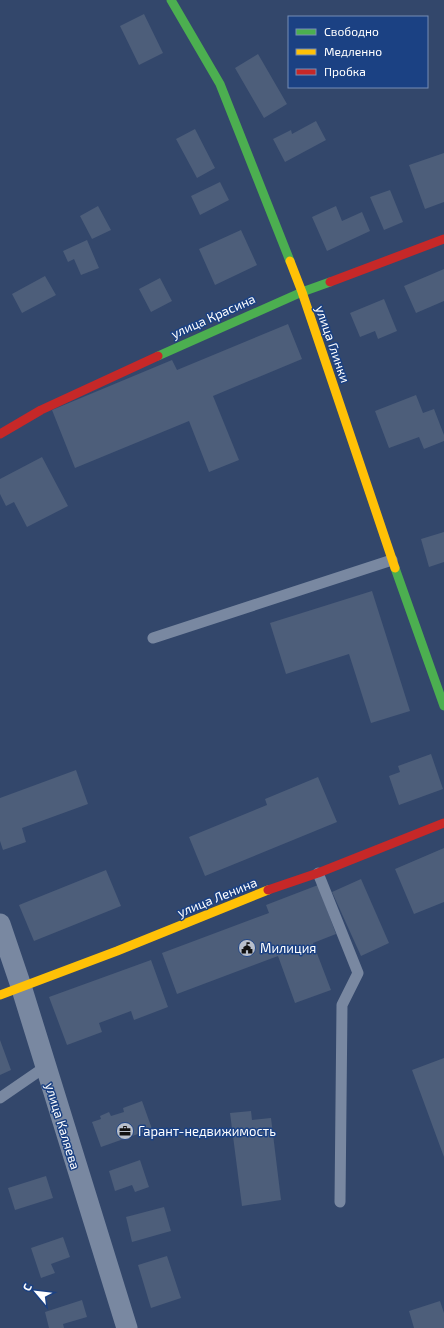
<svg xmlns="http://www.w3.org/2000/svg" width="444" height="1328" viewBox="0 0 444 1328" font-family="'Exo 2',sans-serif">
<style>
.building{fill:#4d5e7a}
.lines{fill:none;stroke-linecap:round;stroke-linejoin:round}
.lane{stroke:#7988a1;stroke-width:11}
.street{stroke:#7988a1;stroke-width:21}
.fast{stroke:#4caf50;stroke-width:9}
.slow{stroke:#ffc107;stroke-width:9}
.jam{stroke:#c62828;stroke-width:9}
.labels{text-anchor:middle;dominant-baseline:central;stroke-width:3;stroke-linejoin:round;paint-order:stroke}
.street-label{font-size:13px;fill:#fff;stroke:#1b4183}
.poi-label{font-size:13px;fill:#fff;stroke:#1b4183;text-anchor:start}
</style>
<rect width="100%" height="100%" fill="#33476b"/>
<!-- building -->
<path class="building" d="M144,14L163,53L139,65L120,26Z
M258,54L287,104L264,118L235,68Z
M316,121L326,140L285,162L273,139L291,130L292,134Z
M195,129L215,168L197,178L176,139Z
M444,153V202L425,209L409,165Z
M220,182L229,200L200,215L191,196Z
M390,190L403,222L384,230L370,197Z
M98,206L111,230L92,239L80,216Z
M336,206L342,221L362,212L370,231L327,251L312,217Z
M241,230L257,265L215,285L199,249Z
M87,240L99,268L81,275L74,259L68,262L63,251Z
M444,269V301L416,313L404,286Z
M45,276L56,295L22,313L12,294Z
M160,278L172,301L151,312L139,289Z
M384,299L397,331L378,339L375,331L360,337L350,313Z
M288,324L302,359L213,396L239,460L209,472L189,421L75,468L52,410L172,360L177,370Z
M416,395L423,413L434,409L444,435V441L424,449L419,437L389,448L375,411Z
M42,457L68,506L27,527L14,502L6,506L0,494V479Z
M444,532V562L429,567L421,539Z
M372,591L410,711L371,723L349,654L286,674L270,623Z
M431,754L443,789L399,805L389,776L400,772L398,766Z
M76,770L88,804L22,828L26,842L3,850L0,841V798Z
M318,777L337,822L205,876L189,837L267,805L265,799Z
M444,848V902L414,914L395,869Z
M106,870L121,906L34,941L19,905Z
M361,879L389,943L361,956L332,892Z
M318,885L336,934L313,943L331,990L295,1003L278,956L177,994L162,953L269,913L266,905Z
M151,960L168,1007L134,1020L131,1011L99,1023L102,1032L67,1045L49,997Z
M0,1040L11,1070L0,1075Z
M444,1058V1157L412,1070Z
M142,1101L152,1129L101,1147L92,1122L101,1119L100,1116L109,1112L111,1116L124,1112L123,1108Z
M251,1111L252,1120L271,1118L281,1200L242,1206L230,1113Z
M140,1160L149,1187L135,1192L132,1185L115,1191L109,1171Z
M46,1176L53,1198L15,1210L8,1188Z
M164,1207L171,1231L132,1242L126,1217Z
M63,1237L70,1257L51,1264L55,1273L41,1278L31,1248Z
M167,1256L181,1298L151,1308L138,1265Z
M82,1300L87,1317L63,1324L64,1328H49L45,1312Z
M440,1301L444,1313V1328H414L409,1311Z"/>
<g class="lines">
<!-- lane -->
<path class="lane" d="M153,638L392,560
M318,873L358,973L342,1005L340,1202
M0,1098L45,1067"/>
<!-- street -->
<path class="street" d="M0,924L21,986L127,1328"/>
<!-- fast -->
<path class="fast" d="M171,0L220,84L290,261
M158,356L302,292L330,282
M395,568L444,706"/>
<!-- slow -->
<path class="slow" d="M290,261L302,292L395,568
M0,995L117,951L268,890"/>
<!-- jam -->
<path class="jam" d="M330,282L444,239
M0,434L41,410L158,356
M268,890L318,873L444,823"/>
</g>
<!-- icons -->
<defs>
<g id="civic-disc" transform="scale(0.9)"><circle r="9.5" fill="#b8bfcb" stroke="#1b4183"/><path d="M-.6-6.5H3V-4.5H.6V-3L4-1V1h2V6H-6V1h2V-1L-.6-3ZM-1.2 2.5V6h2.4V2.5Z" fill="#111"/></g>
<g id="office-disc" transform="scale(0.9)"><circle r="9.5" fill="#b8bfcb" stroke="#1b4183"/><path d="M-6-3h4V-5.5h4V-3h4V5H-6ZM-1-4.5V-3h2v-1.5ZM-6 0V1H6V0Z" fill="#111"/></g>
</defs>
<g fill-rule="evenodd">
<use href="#civic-disc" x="247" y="948"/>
<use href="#office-disc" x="125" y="1131"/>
</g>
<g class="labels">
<!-- street labels -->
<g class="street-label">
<text transform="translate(213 316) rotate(-24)">улица Красина</text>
<text transform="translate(333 344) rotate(71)">улица Глинки</text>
<text transform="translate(217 897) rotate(-22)">улица Ленина</text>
<text transform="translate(63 1126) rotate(73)">улица Каляева</text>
</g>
<!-- poi labels -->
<g class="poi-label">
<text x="260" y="948">Милиция</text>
<text x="138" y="1131">Гарант-недвижимость</text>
</g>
</g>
<!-- legend -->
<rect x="288" y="16" width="140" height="72" fill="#1b4183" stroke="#768db5"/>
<rect x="296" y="29" width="20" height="6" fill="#4caf50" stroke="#768db5"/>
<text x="324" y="36" font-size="12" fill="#ffffff">Свободно</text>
<rect x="296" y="49" width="20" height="6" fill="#ffc107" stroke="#768db5"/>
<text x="324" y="56" font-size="12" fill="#ffffff">Медленно</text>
<rect x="296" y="69" width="20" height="6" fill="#c62828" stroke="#768db5"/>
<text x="324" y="76" font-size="12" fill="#ffffff">Пробка</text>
<!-- north arrow -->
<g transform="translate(36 1292) rotate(298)" stroke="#1b4183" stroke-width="3" paint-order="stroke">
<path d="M0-3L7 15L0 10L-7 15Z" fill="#ffffff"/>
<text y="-6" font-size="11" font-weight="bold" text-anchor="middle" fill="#ffffff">С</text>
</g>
</svg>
